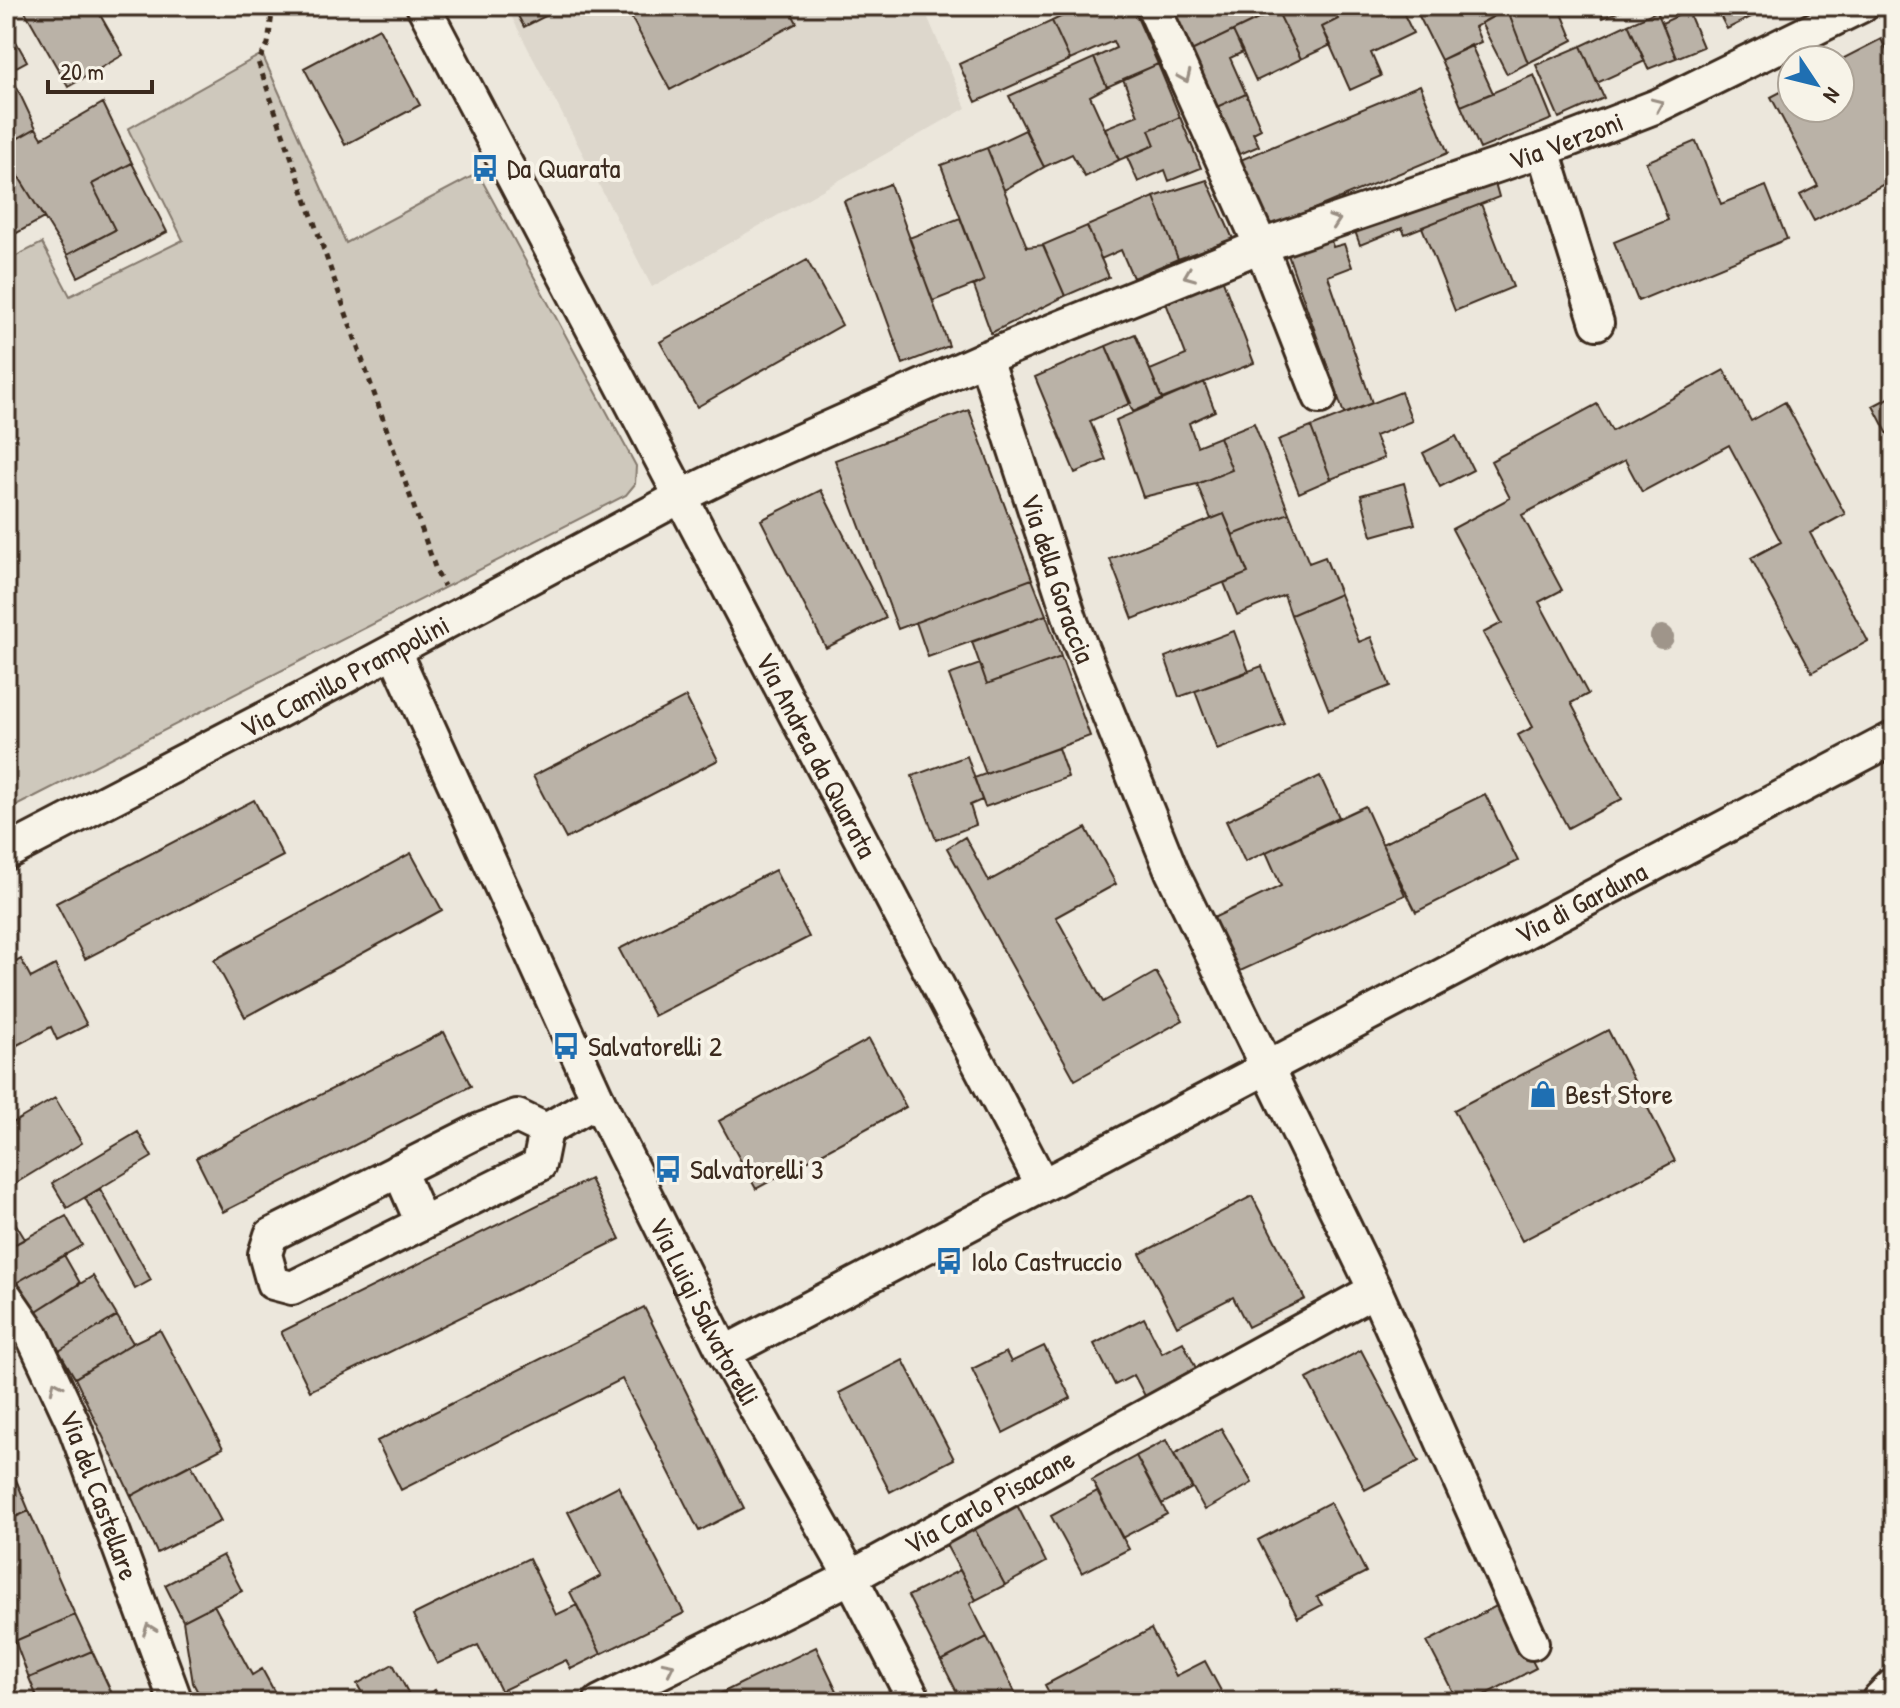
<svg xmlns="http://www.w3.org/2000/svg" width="1900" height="1708" viewBox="0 0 1900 1708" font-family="'Patrick Hand',sans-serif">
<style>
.built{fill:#ddd7cc}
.green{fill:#cec8bc;stroke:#84796d;stroke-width:2}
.building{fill:#bab2a7;stroke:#3b2a1e;stroke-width:2}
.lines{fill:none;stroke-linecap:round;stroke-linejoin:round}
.minor-casing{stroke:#3b2a1e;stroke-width:38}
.tertiary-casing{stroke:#3b2a1e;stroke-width:46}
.path{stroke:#3b2a1e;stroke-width:5;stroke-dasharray:6 6;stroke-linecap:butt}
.minor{stroke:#f7f3e8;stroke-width:32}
.tertiary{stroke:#f7f3e8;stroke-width:40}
.tree{fill:#9f958a}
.oneway{stroke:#998e83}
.labels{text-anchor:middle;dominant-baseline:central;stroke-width:8;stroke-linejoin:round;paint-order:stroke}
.street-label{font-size:28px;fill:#3b2a1e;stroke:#f7f3e8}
.poi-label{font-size:28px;fill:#3b2a1e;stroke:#f7f3e8;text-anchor:start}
</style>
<rect width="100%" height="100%" fill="#ece7dc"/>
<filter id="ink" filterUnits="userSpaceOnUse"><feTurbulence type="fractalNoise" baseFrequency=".0125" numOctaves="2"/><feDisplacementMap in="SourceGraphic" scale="16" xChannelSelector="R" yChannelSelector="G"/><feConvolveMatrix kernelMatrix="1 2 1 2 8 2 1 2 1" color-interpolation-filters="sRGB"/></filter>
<g filter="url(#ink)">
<!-- built -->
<path class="built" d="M506,6H923L966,108L652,287Z"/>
<!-- green -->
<path class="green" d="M262,54L346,243L478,173L636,466L635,484L626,495L6,811V261L42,243L70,296L183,240L128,129Z"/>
<!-- building -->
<path class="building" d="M22,6H95L123,55L68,87Z
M532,6H565L524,27L517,14Z
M646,6H788L797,23L670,90L630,15Z
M1066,6H1132L1158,64L1107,87L1094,58L1116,48L1113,41L1070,60L1052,21L1069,13Z
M1163,6H1285L1185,54Z
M1285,6H1331L1338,19L1322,27L1331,45L1301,59L1277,10Z
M1339,6H1400L1413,33L1371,53L1381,76L1350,90L1322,27L1338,19L1333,9Z
M1414,6H1505L1507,9L1475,27L1481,42L1441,60Z
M1515,6H1559L1573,40L1528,63L1507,9Z
M1598,6H1632L1603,18Z
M1715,6H1773L1727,29Z
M1507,9L1528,63L1507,74L1481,23Z
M1277,10L1301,59L1256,81L1233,31Z
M1657,11L1676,58L1648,69L1628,24Z
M1688,11L1703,47L1676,58L1662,23Z
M1052,21L1070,60L976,102L959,64Z
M1628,24L1645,61L1597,83L1581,46Z
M379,28L420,105L345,145L304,68Z
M1233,31L1243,52L1230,58L1246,94L1212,109L1185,54Z
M14,38L27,61L9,71L36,128L15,140L6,136V43Z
M1881,39L1894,64V179L1814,221L1800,195L1818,186L1771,97L1792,86V108H1840V60Z
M1471,45L1493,93L1461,106L1441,60Z
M1581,46L1604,98L1559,118L1536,65Z
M1094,58L1107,87L1090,96L1119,160L1085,177L1072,154L1044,167L1009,96Z
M1158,64L1180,117L1149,130L1155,145L1119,160L1105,128L1138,115L1123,79Z
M1534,75L1552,119L1480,149L1461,106Z
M1420,85L1448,153L1266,229L1238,161Z
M1246,94L1261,129L1253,133L1259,146L1233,157L1212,109Z
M103,103L132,163L92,184L115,230L67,255L6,156L15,140L36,128L42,138Z
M1180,117L1201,168L1169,181L1165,170L1138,182L1127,157L1155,145L1149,130Z
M1025,130L1044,167L1004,190L987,148Z
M1696,141L1721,204L1766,186L1787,239L1638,301L1614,242L1668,220L1646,162Z
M987,148L1027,247L1043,245L1065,296L991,333L974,286L984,281L941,165Z
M6,156L44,218L6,239V201L12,198L6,185Z
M132,163L167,232L78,277L67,255L115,230L92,184Z
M1492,172L1499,197L1405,234L1402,228L1360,245L1351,220Z
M1207,180L1233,239L1178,259L1154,197Z
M890,184L949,346L903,364L844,201Z
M1154,197L1178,259L1133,278L1121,250L1101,259L1087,226Z
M1481,204L1513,287L1455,311L1422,227Z
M960,218L984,281L933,301L909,238Z
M1087,226L1109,277L1065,296L1043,245Z
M1328,231L1333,247L1344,244L1352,267L1328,276L1372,403L1344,414L1285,246Z
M807,260L842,325L697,407L660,342Z
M1220,273L1254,363L1162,399L1150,370L1186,355L1163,295Z
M1135,334L1162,399L1133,412L1106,346Z
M1106,346L1131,403L1090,421L1106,460L1075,473L1035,377Z
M1724,370L1751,421L1785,402L1845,514L1810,533L1868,641L1812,672L1751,558L1781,542L1729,445L1642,492L1625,460L1522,515L1562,590L1539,602L1588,694L1571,703L1622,799L1568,828L1518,735L1533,727L1483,633L1502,623L1452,529L1510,498L1491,461L1597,404L1612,431Z
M1204,382L1215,411L1189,423L1197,446L1219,437L1232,470L1197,484L1143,497L1116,420Z
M1401,392L1412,421L1375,436L1384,458L1331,479L1311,427Z
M1894,395V446L1873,406Z
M969,410L1032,579L898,629L835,460Z
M1254,423L1289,513L1233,535L1224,514L1211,519L1197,484L1232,470L1219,437Z
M1311,427L1331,479L1299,493L1278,440Z
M1456,436L1473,470L1440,487L1423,453Z
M1404,483L1415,524L1372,536L1361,495Z
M821,490L886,618L826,648L761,520Z
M1289,513L1309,563L1325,557L1340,594L1291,615L1284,595L1237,615L1224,583L1248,573L1233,535Z
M1224,514L1248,573L1133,619L1110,559Z
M1032,579L1046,615L928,657L916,622Z
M1340,594L1359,642L1371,637L1390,686L1329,710L1291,615Z
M1046,615L1061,657L987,684L972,642Z
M1234,631L1249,672L1179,697L1165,657Z
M1061,657L1090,736L986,774L949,675L980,664L987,684Z
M1262,666L1284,724L1217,750L1195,691Z
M686,697L718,760L566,839L533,776Z
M1058,748L1068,777L985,807L974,778Z
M967,756L982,800L970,805L976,825L936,840L912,776Z
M1320,776L1339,817L1245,862L1226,821Z
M1485,794L1518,861L1416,912L1382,844Z
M254,800L283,856L85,959L56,903Z
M1365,806L1405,895L1236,973L1211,919L1281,886L1266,852Z
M1086,828L1116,884L1056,917L1103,1002L1156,972L1183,1020L1075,1080L947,848L965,837L989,881Z
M411,853L442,910L245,1017L214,960Z
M775,870L809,937L654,1016L619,949Z
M21,959L31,978L55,965L87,1025L57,1040L51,1027L6,1051V967Z
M1608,1030L1675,1161L1522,1241L1454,1110Z
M444,1032L471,1086L223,1212L196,1158Z
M869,1039L906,1107L756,1189L719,1121Z
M55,1098L82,1143L6,1189V1127Z
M138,1132L152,1157L67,1208L52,1183Z
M590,1179L620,1239L310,1391L281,1332Z
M100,1189L151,1280L135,1289L85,1198Z
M1252,1196L1305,1299L1248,1327L1233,1297L1177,1326L1140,1254Z
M6,1208L25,1239L6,1249Z
M66,1216L82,1245L16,1283L6,1265V1249Z
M64,1255L80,1283L35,1312L16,1283Z
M93,1276L117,1316L59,1351L35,1312Z
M644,1307L744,1508L699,1531L622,1379L401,1490L377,1441Z
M117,1316L133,1343L75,1378L59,1351Z
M1144,1318L1162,1353L1183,1342L1196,1368L1145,1396L1134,1375L1115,1385L1094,1344Z
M160,1330L223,1448L131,1496L75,1378L133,1343Z
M1044,1346L1071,1398L1003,1433L972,1369L1006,1352L1011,1362Z
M1361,1350L1419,1461L1365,1490L1307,1379Z
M903,1360L954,1459L890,1492L839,1393Z
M1221,1428L1252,1483L1205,1510L1174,1454Z
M1166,1440L1192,1488L1162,1504L1136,1456Z
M1136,1456L1167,1514L1122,1538L1092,1480Z
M6,1457L17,1482L6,1487Z
M191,1464L221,1521L157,1553L131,1496Z
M17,1482L29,1511L6,1521V1487Z
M618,1486L684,1613L601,1654L570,1592L601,1576L568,1512Z
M1097,1491L1129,1549L1082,1573L1051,1516Z
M1330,1502L1366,1572L1317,1597L1322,1605L1298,1618L1258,1540Z
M1017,1505L1046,1562L1005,1585L974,1528Z
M29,1511L75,1615L15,1641L6,1620V1521Z
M974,1528L1005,1585L976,1600L945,1543Z
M223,1555L242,1591L183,1621L165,1585Z
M529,1558L556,1615L577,1605L601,1654L571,1669L566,1660L501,1691L478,1645L437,1664L413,1615Z
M960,1570L976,1600L970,1604L987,1637L941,1661L908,1596Z
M1502,1603L1536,1668L1471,1702H1458L1427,1642Z
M214,1605L252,1675L262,1669L280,1702H203L193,1683L183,1621Z
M75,1615L92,1651L29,1678L15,1641Z
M1151,1629L1176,1676L1205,1661L1227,1702H1155L1150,1692L1132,1702H1054L1045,1685Z
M987,1637L1020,1702H962L941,1661Z
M816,1647L840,1697L831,1702H703Z
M92,1651L115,1700L39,1702L29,1678Z
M393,1664L413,1702H367L357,1684Z
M435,1690L441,1702H414Z"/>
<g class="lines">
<!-- minor casing -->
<g class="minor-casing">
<g id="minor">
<path id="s1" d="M423,6L1042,1184"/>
<path d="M1153,6L1261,246L1320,397"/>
<path d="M1543,150L1597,323"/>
<path id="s2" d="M985,358L1072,624L1172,872L1375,1290L1532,1643"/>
<path id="s3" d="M394,651L598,1100L724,1353L851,1577L915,1702"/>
<path id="s4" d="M6,853L337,681L680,497L743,466L985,358L1261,246L1543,150L1657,106L1861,6"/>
<path d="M546,1130L539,1165L292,1288L273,1283L265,1254L271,1235L480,1130L517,1116L546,1130L598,1100"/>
<path d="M399,1170L422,1223"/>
<path id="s5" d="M6,1297L32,1335L74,1425L176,1702"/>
<path id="s6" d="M724,1353L1894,738"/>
<path id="s7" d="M600,1702L851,1577L1375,1290"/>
</g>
</g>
<!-- tertiary casing -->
<g class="tertiary-casing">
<path id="tertiary" d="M1882,1702L1894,1690"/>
</g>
<!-- path -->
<path class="path" d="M273,6L268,44L258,62L437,573L444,586"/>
<!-- minor -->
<use href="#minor" class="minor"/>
<!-- tertiary -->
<use href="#tertiary" class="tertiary"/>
</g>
<!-- trees -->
<circle class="tree" cx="1662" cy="637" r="12"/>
<!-- one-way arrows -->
<defs><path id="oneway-chevron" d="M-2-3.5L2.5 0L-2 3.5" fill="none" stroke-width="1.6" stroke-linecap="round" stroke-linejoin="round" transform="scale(2)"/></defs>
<g class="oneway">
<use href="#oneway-chevron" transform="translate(1185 77) rotate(66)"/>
<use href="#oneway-chevron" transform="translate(1658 104) rotate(-24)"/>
<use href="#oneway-chevron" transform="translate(1335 221) rotate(-19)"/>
<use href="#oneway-chevron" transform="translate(1189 275) rotate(158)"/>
<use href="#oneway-chevron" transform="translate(56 1386) rotate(-115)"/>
<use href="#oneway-chevron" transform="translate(149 1629) rotate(-110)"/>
<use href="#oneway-chevron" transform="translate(669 1667) rotate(-26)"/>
</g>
</g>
<!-- icons -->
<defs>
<g id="bus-bare" transform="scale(2.16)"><path d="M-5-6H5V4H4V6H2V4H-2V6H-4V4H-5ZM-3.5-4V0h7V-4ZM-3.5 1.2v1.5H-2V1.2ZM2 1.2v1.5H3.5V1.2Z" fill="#1f6fb2" stroke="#f7f3e8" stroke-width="2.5" paint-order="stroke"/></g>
<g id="shop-bare" transform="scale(2.16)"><path d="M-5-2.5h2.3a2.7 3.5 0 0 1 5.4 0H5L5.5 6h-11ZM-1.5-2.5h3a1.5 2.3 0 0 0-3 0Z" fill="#1f6fb2" stroke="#f7f3e8" stroke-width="2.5" paint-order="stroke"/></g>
</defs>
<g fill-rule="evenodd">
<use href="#bus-bare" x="485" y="168"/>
<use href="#bus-bare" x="566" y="1046"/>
<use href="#shop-bare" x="1543" y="1094"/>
<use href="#bus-bare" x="668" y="1169"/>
<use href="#bus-bare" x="949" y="1261"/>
</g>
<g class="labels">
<!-- street labels -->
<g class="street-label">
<text stroke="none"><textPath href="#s4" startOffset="1718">Via Verzoni</textPath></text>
<text stroke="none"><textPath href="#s2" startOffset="232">Via della Goraccia</textPath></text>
<text stroke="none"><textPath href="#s4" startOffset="382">Via Camillo Prampolini</textPath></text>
<text stroke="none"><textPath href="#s1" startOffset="846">Via Andrea da Quarata</textPath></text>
<text stroke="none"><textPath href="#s6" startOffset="968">Via di Garduna</textPath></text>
<text stroke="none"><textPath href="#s3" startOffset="730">Via Luigi Salvatorelli</textPath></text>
<text stroke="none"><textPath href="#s5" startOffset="220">Via del Castellare</textPath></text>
<text stroke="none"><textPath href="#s7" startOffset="438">Via Carlo Pisacane</textPath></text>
</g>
<!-- poi labels -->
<g class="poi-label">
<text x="507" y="168">Da Quarata</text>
<text x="588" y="1046">Salvatorelli 2</text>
<text x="1565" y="1094">Best Store</text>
<text x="690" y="1169">Salvatorelli 3</text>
<text x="971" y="1261">Iolo Castruccio</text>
</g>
</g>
<!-- margin -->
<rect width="1900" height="1708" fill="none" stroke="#f7f3e8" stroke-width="32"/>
<rect x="16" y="16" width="1868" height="1676" fill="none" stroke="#3b2a1e" stroke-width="3" filter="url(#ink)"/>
<!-- north arrow -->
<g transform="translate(1816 84) rotate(125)"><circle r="38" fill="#f7f3e8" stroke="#aca397" stroke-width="2"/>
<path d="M0-6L14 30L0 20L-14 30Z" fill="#1f6fb2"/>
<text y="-12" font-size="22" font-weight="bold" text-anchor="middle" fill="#3b2a1e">N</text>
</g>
<!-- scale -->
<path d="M48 80v12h104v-12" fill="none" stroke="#3b2a1e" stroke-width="4"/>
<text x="60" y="80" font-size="24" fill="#3b2a1e" stroke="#f7f3e8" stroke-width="6" paint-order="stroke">20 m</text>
</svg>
